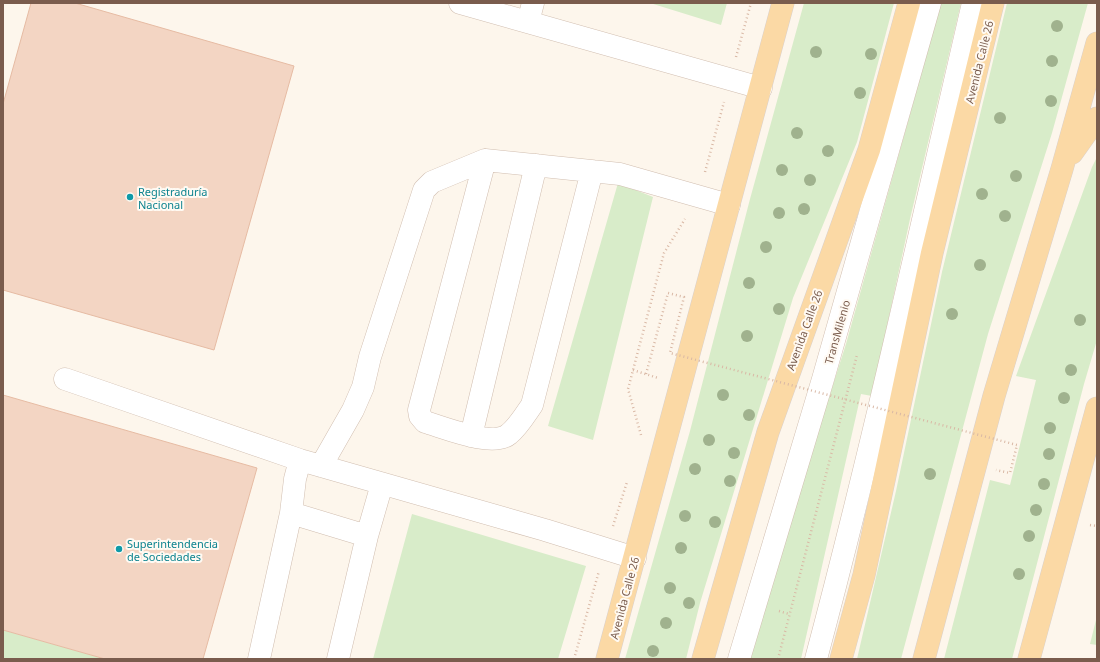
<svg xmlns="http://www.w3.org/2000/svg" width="1100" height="662" viewBox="0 0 1100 662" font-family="'Noto Sans',sans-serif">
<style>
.green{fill:#d8ecc9}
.building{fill:#f3d5c3;stroke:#e6bba3}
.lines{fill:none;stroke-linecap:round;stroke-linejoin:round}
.minor-casing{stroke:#d1beb0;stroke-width:23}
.major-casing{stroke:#dad1cd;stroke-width:23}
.path{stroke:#d9b8a5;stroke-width:2.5;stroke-dasharray:1 3;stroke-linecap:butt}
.minor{stroke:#fff;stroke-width:22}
.major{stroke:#fbd9a5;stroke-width:22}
.path-bridge{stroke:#d9b8a5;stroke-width:2.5;stroke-dasharray:1 3;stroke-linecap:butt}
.tree{fill:#a0b28e}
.culture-dot{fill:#0f9aa8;stroke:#fffaf3;stroke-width:1.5}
.labels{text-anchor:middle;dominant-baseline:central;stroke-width:4;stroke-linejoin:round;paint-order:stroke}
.street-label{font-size:11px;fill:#7a5c4d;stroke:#fffaf3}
.culture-label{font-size:11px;fill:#0d838f;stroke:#fffaf3;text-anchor:start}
</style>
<rect width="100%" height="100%" fill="#fdf6ec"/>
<!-- green -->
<path class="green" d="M650,3H727L721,25Z
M804,3H894L857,142L793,298L700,603L686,659H625L690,431L750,199Z
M941,3H961L910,219L872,396L861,394L801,659H750L787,529L846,344Z
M1007,3H1088L1052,133L988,334L901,659H857L896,491L942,272Z
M1097,157V340L1084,384L1012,659H944L990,480L1010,485L1036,380L1016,376L1092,167Z
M618,183L653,197L593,440L548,426Z
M412,514L586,566L558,659H373Z
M1097,616V645L1090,644Z
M3,630L105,659H3Z"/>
<!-- building -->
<path class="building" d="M31,3H75L294,66L214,350L3,290V104Z
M3,395L257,468L203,659H105L3,630Z"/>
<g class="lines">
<!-- minor casing -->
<g class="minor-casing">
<path id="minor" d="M460,3L761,88
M528,22L533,3
M485,160L419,410L420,416L425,422C443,427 493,448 509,434C518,427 525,415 532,405L592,171
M65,379L300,460L545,530L635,558
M471,436L536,165
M321,466L353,410L363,387L370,357L424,190L432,182L485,160L620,174L729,205
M291,513L367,536
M259,659L291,513L295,479L300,460
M338,659L367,536L382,484
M739,659L823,379L930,3
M816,659C874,442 922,222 973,3"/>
</g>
<!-- major casing -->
<g class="major-casing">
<path id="major" d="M1072,153L1097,118
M607,659L783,3
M703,659L768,432L869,150L909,3
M841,659L864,575L932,253L993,3
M924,659L994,396L1062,169L1097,43
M1029,659L1097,408"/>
</g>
<!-- path -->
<path class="path" d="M736,57L751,3
M705,172L724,102
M633,370L658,378
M641,435L628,389L664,253L685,219
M1090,525L1097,526
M613,526L627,482
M779,611L789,614
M574,659L599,571
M778,659L857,355"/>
<!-- minor -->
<use href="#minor" class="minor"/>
<!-- major -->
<use href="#major" class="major"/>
<!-- path-bridge -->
<path class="path-bridge" d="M646,374L668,293L684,297L670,353L1017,445L1010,473L996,470"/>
</g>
<!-- trees -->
<g class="tree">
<circle cx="1057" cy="26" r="6"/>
<circle cx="816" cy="52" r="6"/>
<circle cx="871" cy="54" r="6"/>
<circle cx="1052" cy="61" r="6"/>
<circle cx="860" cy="93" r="6"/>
<circle cx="1051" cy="101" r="6"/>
<circle cx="1000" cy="118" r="6"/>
<circle cx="797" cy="133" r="6"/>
<circle cx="828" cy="151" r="6"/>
<circle cx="782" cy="170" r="6"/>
<circle cx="1016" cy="176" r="6"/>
<circle cx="810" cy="180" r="6"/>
<circle cx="982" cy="194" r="6"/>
<circle cx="804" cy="209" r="6"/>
<circle cx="779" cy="213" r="6"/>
<circle cx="1005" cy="216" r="6"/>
<circle cx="766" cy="247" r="6"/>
<circle cx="980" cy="265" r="6"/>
<circle cx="749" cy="283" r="6"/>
<circle cx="779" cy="309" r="6"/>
<circle cx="952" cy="314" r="6"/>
<circle cx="1080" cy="320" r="6"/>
<circle cx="747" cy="336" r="6"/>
<circle cx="1071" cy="370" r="6"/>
<circle cx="723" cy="395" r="6"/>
<circle cx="1064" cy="398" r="6"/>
<circle cx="749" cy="415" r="6"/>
<circle cx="1050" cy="428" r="6"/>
<circle cx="709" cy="440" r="6"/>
<circle cx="734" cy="453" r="6"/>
<circle cx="1049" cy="454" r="6"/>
<circle cx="695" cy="469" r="6"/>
<circle cx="930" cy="474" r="6"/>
<circle cx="730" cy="481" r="6"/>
<circle cx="1044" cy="484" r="6"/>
<circle cx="1036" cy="510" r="6"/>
<circle cx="685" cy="516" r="6"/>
<circle cx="715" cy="522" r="6"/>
<circle cx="1029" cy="536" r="6"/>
<circle cx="681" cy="548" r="6"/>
<circle cx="1019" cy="574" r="6"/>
<circle cx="670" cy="588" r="6"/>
<circle cx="689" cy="603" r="6"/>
<circle cx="666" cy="623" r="6"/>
<circle cx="653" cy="651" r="6"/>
</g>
<!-- markers -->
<g class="culture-dot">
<circle cx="130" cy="197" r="4"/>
<circle cx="119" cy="549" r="4"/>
</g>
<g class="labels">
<!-- street labels -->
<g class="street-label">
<text transform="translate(979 62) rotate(-76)">Avenida Calle 26</text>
<text transform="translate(804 330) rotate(-70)">Avenida Calle 26</text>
<text transform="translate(837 332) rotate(-74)">TransMilenio</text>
<text transform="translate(624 598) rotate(-75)">Avenida Calle 26</text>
</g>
<!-- culture labels -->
<g class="culture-label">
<text x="138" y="191">Registraduría<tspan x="138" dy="13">Nacional</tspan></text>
<text x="127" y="543">Superintendencia<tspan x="127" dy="13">de Sociedades</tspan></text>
</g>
</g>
<!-- border -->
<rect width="1100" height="662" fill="none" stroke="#7a5c4d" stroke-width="8"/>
</svg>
